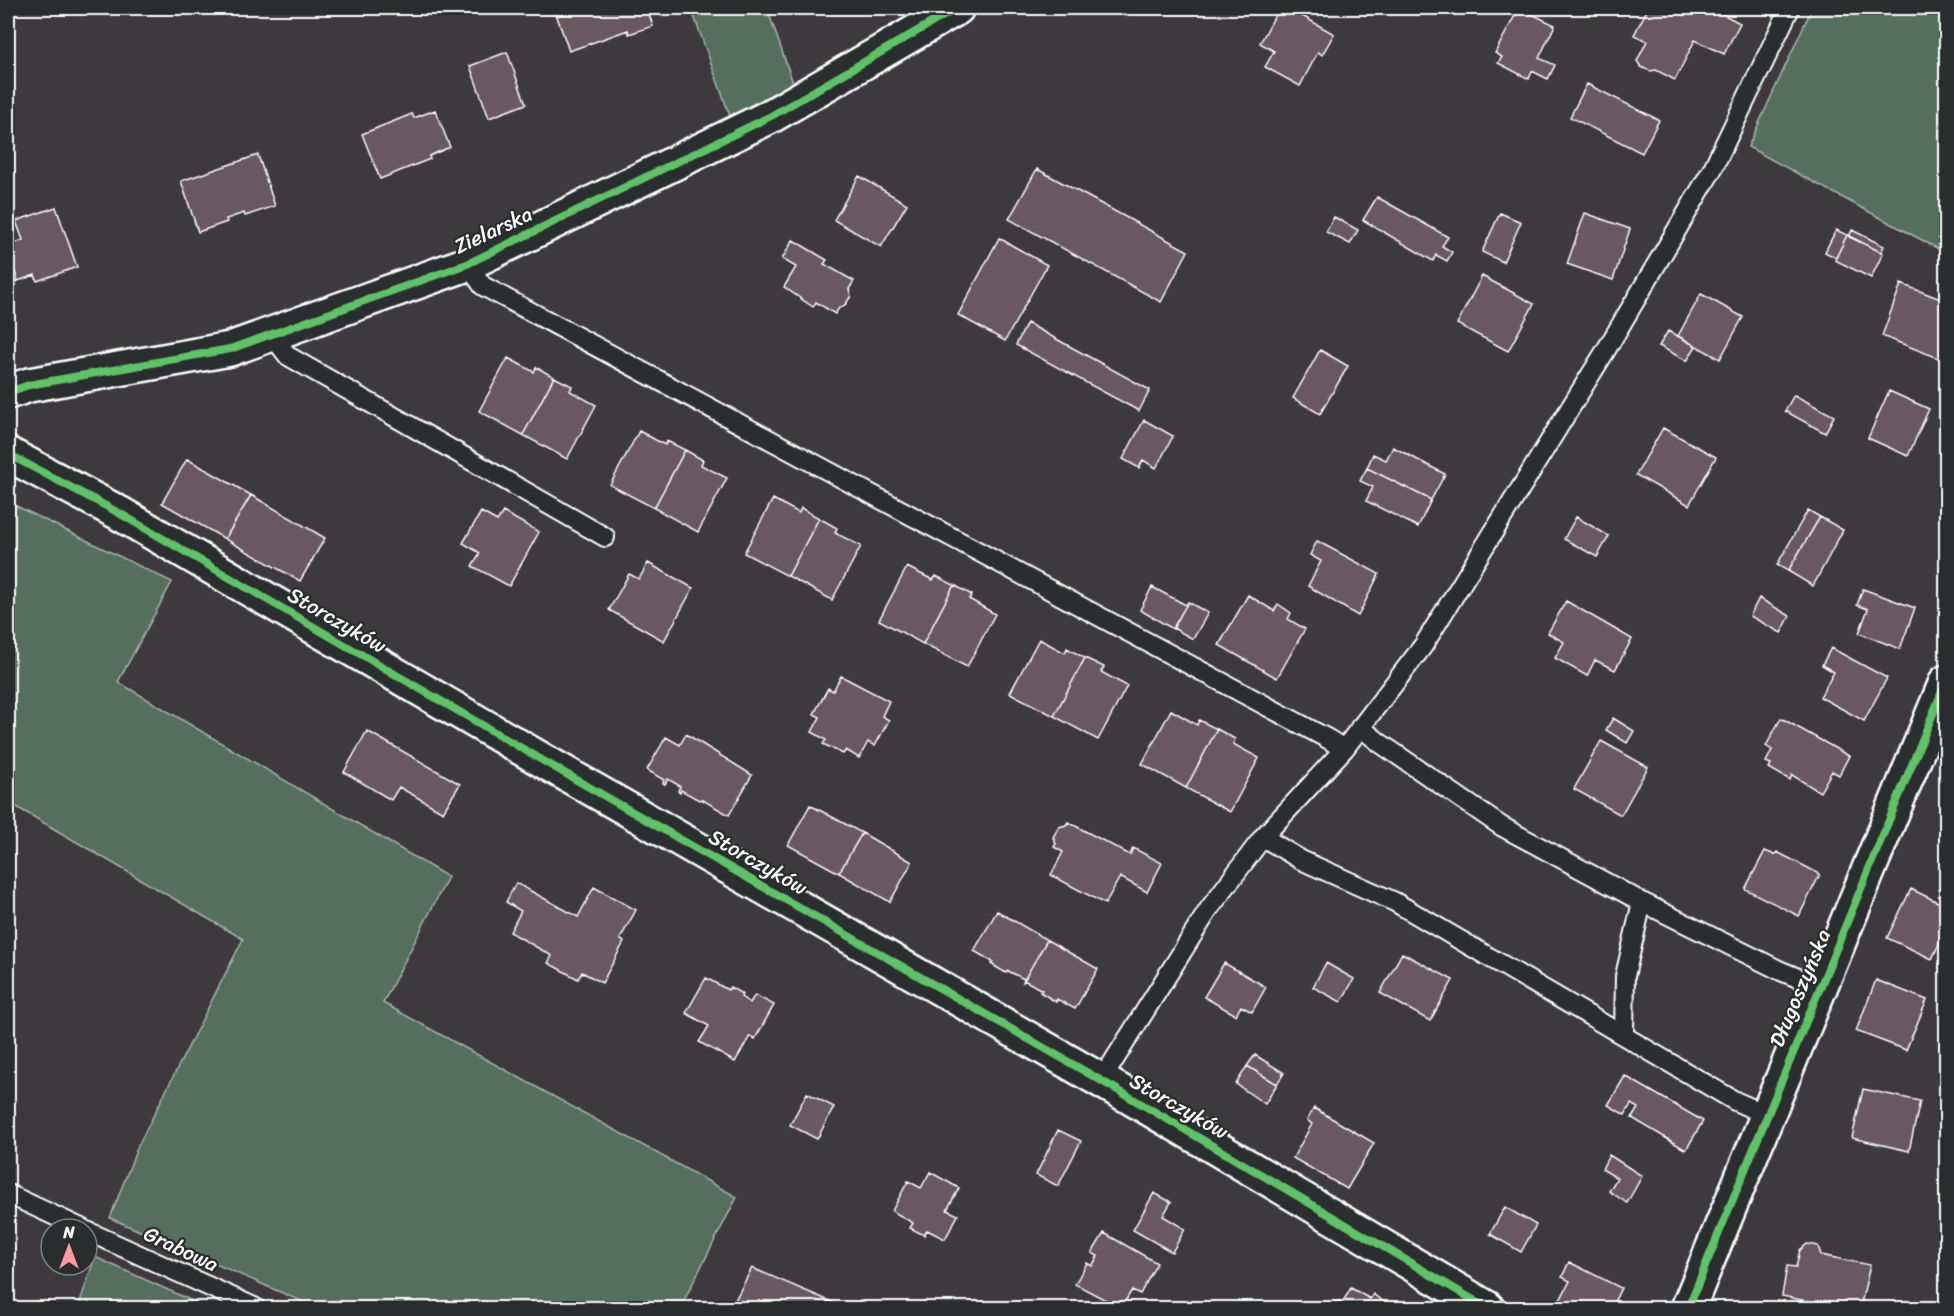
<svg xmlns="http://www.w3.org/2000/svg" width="1954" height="1316" viewBox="0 0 1954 1316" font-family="Sriracha,sans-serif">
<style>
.green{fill:#546e5e;stroke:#aab6ae;stroke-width:1.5}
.building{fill:#695860;stroke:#fff;stroke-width:1.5}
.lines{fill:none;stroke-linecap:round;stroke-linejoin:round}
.lane-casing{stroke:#fff;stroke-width:22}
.street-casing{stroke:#fff;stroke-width:38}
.lane{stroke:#2a2d2e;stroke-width:18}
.street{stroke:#2a2d2e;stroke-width:33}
.cycleway-casing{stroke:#2a2d2e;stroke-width:11}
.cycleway{stroke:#61c268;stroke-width:8}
.labels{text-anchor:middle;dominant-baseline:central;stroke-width:4.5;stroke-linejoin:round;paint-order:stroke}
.street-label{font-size:21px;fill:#fff;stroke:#2a2d2e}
</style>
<rect width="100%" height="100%" fill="#3d3a3d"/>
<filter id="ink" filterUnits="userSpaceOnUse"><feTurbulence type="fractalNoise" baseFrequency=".0167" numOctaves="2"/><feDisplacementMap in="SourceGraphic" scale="12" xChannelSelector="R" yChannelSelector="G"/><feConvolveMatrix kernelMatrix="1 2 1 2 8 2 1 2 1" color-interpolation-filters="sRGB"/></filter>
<g filter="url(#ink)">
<!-- green -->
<path class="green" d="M691,8H767L793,83L730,116Z
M1812,8H1946V253L1748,147Z
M8,502L172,582L118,682L448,877L383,1003L737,1197L680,1308H317L110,1218L137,1148L243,939L8,802Z
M95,1257L208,1308H78Z"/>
<!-- building -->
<path class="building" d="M565,8H647L653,26L629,34L628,30L569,51L555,11Z
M1519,8L1555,25L1539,58L1555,65L1548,79L1532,71L1529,79L1498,63L1502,57L1495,53Z
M1648,8H1656L1662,11L1663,8H1711L1740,23L1724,54L1695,40L1675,80L1656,70L1650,71L1641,67L1637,61L1647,41L1634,35Z
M1290,9L1334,34L1322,55L1318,52L1300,86L1265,67L1274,51L1260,43L1278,10L1287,15Z
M507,52L526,104L489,118L470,66Z
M1587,84L1659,120L1642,153L1570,117Z
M435,110L450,147L429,156L430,159L380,179L362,134L412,114L414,118Z
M258,155L275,206L245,216L244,213L226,219L227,222L198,232L181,181Z
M1037,169L1188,251L1161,302L1009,219Z
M859,176L907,204L881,247L834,220Z
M1377,197L1448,237L1442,246L1452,252L1447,261L1436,255L1433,261L1363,220Z
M56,207L77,267L37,281L35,275L18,281L8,251V246L23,240L16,221Z
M1500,213L1521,222L1503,262L1482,252Z
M1585,213L1630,229L1613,280L1567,264Z
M1334,217L1358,230L1350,244L1326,232Z
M1836,230L1847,235L1836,258L1825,252Z
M1852,230L1884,246L1881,252L1849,237Z
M1847,235L1883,253L1871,278L1835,260Z
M999,238L1047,265L1005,341L958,315Z
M793,240L827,260L824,264L854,281L849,289L851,296L845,305L839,308L835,314L816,302L813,307L784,287L796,267L782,259Z
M8,251L18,281L8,285Z
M1482,276L1534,304L1508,351L1457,324Z
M1901,284L1946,301V361L1882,336Z
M1701,294L1743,317L1720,359L1678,336Z
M1027,323L1150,390L1139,411L1016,345Z
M1668,331L1696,346L1687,361L1659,346Z
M1320,350L1348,366L1320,414L1293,398Z
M508,358L534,372L536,367L554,377L523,435L479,411Z
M554,377L572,386L570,391L596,405L567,459L523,435Z
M1889,391L1929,409L1908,456L1868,438Z
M1794,395L1834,416L1825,433L1785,411Z
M1144,420L1173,436L1156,468L1143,460L1139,468L1123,459Z
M1663,428L1716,457L1689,505L1636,475Z
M639,431L665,445L667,441L685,450L654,508L610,485Z
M1393,447L1445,474L1431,500L1367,468L1373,454L1386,460Z
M685,450L703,460L701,465L727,478L698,532L654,508Z
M187,459L251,495L225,539L162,503Z
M1367,468L1431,500L1418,527L1366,501L1373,487L1360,481Z
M251,495L325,538L300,581L225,539Z
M773,499L799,513L801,508L819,518L788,576L744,553Z
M1808,510L1820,517L1788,571L1777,565Z
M481,512L497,521L503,512L539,532L509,586L472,566L480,553L463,543Z
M1576,517L1609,536L1597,557L1564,539Z
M1820,517L1843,530L1813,586L1788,571Z
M819,518L837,528L835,533L861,546L832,600L788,576Z
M1317,541L1379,574L1358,616L1308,586L1321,561L1310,555Z
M648,563L693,588L664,641L609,610L629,574L639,579Z
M907,567L933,580L936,576L954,585L923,644L879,620Z
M954,585L972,595L969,599L995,614L967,667L923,644Z
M1152,587L1186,605L1173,629L1140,610Z
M1863,589L1915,608L1900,649L1859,633L1868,609L1857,605Z
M1248,595L1274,611L1278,604L1291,613L1288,619L1305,629L1277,678L1219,645Z
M1759,598L1790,616L1781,633L1750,616Z
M1566,601L1632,639L1615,670L1595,660L1587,676L1555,658L1564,642L1548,633Z
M1188,602L1208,613L1193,639L1173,628Z
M1039,639L1065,653L1067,648L1085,658L1054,716L1010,693Z
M1831,648L1887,678L1864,721L1820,697L1834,672L1822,665Z
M1085,658L1104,667L1101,672L1127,686L1098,740L1054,716Z
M841,676L889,701L882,716L889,720L875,746L868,742L859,758L846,750L843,754L823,744L826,740L812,732L820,717L814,714L828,688L833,691Z
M1171,710L1197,725L1199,720L1217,729L1186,788L1142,764Z
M1613,718L1634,731L1627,743L1606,730Z
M1781,718L1849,756L1839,775L1832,771L1820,792L1792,775L1790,780L1769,768L1771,764L1766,762L1772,750L1766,746Z
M1217,729L1235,739L1233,744L1259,758L1230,812L1186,788Z
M367,731L460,784L443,812L399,787L391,800L344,772Z
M686,734L752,775L729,815L701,799L699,800L681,790L680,793L678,791L680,786L668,779L665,784L663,783L664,780L647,770L666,737L680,745Z
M1601,741L1648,767L1621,815L1574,789Z
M810,805L862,833L839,873L788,845Z
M1068,822L1130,855L1133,848L1162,863L1147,892L1120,877L1105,904L1051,875L1063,852L1054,847L1056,844L1053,837L1059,827L1066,825Z
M862,833L912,862L890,902L839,873Z
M1765,851L1775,855L1777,852L1820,874L1799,916L1745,889Z
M1946,863V877L1940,873Z
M516,883L578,917L594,887L636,910L620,939L624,942L602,983L582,972L578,979L548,963L552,956L510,932L521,911L506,902Z
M1911,889L1946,906V929L1932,959L1887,938Z
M997,911L1047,940L1023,982L1024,979L1008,971L1006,973L991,964L993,962L974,951Z
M1047,940L1098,969L1075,1009L1057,999L1056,1002L1040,992L1042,990L1026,981L1023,982Z
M1402,953L1453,980L1430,1021L1380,993Z
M1224,963L1266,987L1252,1012L1241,1006L1236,1015L1204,997Z
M1326,963L1354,979L1341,1002L1313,987Z
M706,978L728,990L730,987L742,994L741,997L750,1003L755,995L774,1005L755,1039L750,1036L735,1062L699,1042L709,1026L686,1013Z
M1876,980L1927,1000L1906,1050L1856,1031Z
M1255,1055L1284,1073L1277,1084L1247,1066Z
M1247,1066L1277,1084L1265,1104L1236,1084Z
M1625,1076L1703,1121L1686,1150L1632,1118L1638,1108L1631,1104L1625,1115L1608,1105Z
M1945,1078H1946V1102H1945Z
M1863,1089L1920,1101L1909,1151L1852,1138Z
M807,1093L834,1107L817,1139L790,1125Z
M1314,1108L1374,1143L1347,1189L1293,1158L1312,1124L1307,1120Z
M1058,1130L1081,1141L1058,1186L1036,1175Z
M1609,1155L1642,1176L1627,1203L1609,1191L1617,1178L1602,1169Z
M930,1172L959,1188L947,1210L958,1215L945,1239L927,1230L924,1235L910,1228L913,1223L892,1211L908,1181L921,1188Z
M1154,1193L1171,1202L1163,1216L1185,1229L1172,1252L1133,1230Z
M1505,1207L1536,1225L1521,1252L1490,1234Z
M1104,1233L1157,1263L1140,1294L1132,1290L1121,1308L1075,1284L1087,1263L1092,1266L1098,1256L1092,1253Z
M1807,1244L1818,1246L1821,1255L1870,1265L1860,1308H1841L1782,1296L1787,1266L1796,1267L1800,1250Z
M1569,1262L1621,1288L1611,1308H1556L1570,1281L1562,1277Z
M752,1268L846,1308H731Z
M1351,1288L1370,1299L1373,1294L1388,1305L1385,1308H1329L1332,1303L1340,1301L1342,1303Z"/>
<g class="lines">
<!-- lane casing -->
<g class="lane-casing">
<path id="lane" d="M467,264L483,286L1328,739L1344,749
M271,334L288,356L605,537
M1360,727L1380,743L1501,826L1642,902L1781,971L1820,987
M1263,837L1301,860L1395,902L1735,1101L1767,1115
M1624,1034L1625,976L1642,902
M1101,1081L1209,909L1263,837L1344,749L1423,646L1606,350L1712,170L1790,8
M8,1194L83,1229
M87,1231L256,1308"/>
</g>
<!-- street casing -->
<g class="street-casing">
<path id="street" d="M8,392L29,385L230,349L467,264L771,116L957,8
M8,454L119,513L547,763L1128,1096L1487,1308
M1688,1308L1946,682"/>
</g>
<!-- lane -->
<use href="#lane" class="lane"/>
<!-- street -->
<use href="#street" class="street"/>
<!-- cycleway casing -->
<g class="cycleway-casing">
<path id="cycleway" d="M8,392L29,385L230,349L467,264L771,116L957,8
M8,454L119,513L547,763L1128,1096L1487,1308
M1688,1308L1946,682"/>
</g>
<!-- cycleway -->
<use href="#cycleway" class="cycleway"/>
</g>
</g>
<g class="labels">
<!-- street labels -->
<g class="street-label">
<text transform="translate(493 230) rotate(-25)">Zielarska</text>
<text transform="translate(337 620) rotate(30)">Storczyków</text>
<text transform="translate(758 862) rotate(30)">Storczyków</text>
<text transform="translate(1800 988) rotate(-67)">Długoszyńska</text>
<text transform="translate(1179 1106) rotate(30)">Storczyków</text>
<text transform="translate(181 1249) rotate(25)">Grabowa</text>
</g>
</g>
<!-- margin -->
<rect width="1954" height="1316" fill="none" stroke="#2a2d2e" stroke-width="30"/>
<rect x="15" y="15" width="1924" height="1286" fill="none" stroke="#fff" stroke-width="2" filter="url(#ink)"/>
<!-- north arrow -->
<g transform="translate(69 1247)"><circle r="28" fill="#2a2d2e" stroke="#7f8182" stroke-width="1.5"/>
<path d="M0-4.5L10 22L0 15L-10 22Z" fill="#ff9aa2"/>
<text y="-9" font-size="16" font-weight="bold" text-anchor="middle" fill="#ffffff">N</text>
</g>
</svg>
